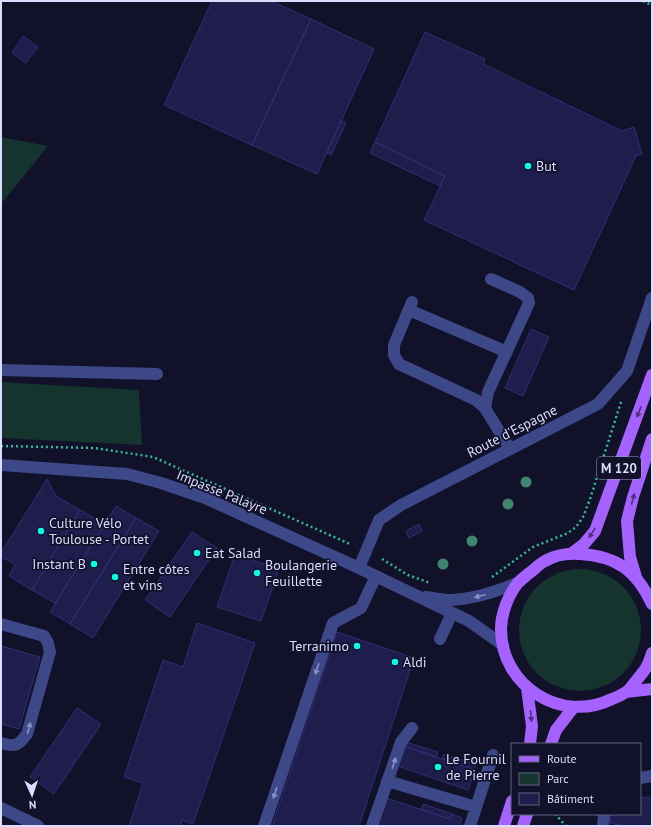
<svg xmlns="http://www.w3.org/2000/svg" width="653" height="827" viewBox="0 0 653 827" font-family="'PT Sans',sans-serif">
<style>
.green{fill:#14342d}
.building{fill:#1e1d4b;stroke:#302f77}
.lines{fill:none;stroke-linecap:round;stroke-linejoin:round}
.path{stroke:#31bb99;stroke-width:2.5;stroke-dasharray:2 3;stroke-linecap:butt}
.minor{stroke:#3c4888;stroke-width:12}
.major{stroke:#a662fe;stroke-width:12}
.tree{fill:#3f8370}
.oneway{fill:#4d317f}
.oneway2{fill:#8b92c4}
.poi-dot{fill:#08fde7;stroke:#11112a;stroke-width:1.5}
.labels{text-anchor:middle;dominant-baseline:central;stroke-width:3.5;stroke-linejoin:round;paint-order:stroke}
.shield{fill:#11112a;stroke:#9ea0bf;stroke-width:1}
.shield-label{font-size:13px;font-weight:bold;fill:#daddff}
.poi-label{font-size:14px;fill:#daddff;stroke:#11112a;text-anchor:start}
.street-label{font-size:14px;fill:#daddff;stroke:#11112a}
</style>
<rect width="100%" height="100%" fill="#11112a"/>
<!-- green -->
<path class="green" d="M1,137L48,146L1,204Z
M1,382L139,390L142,445L1,438Z
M519 630a61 61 0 1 1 122 0a61 61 0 1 1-122 0Z"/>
<!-- building -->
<path class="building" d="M212,1H271L311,19L252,145L164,105Z
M311,19L374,49L317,174L252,145Z
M425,32L485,59L483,64L622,131L634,127L642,154L636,156L574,290L424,220L445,176L375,142Z
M23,36L38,47L26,63L12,53Z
M341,121L346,123L331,155L327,153Z
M375,142L445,176L440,186L370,153Z
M531,329L549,337L523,396L505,388Z
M47,479L56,496L80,510L32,590L9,576L15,564L1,557V553Z
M116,506L136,518L70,624L50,612Z
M80,510L105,524L55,603L32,590Z
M136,518L159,531L93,638L70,624Z
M419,524L422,531L409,538L406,531Z
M192,532L217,548L170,617L145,600Z
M235,554L279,569L261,621L217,607Z
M197,623L255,643L193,824L182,820L181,826H129L143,783L124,777L163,660L183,667Z
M337,632L414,658L359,826H272Z
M1,646L40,657L19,729L1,724Z
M77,708L101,724L54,794L30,777Z
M406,742L438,752L436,757L404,746Z
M404,746L475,770L468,790L397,766Z
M444,754L475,764V770L442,759Z
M640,797L652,798V826H625L610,823L611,814H640Z
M386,798L450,819L452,814L462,818L460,826H377Z
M423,804L452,814L450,819L421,809Z"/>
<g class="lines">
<!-- path -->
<path class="path" d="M643,1L652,5
M1,446L94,448L153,457L350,544
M382,559L408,575L430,583
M492,577L533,547L568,533L576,527L583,517L590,499L622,399
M555,814L566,826"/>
<!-- minor -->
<path class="minor" d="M412,302L394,345V355L399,364L476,400L485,408L510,449
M409,310L507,352
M1,370L157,374
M485,408L488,392L529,303L528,298L520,292L491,279
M1,465L127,474L161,483L205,498L359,568L469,621L503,645
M359,568L379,520L401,505L598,404L627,371L652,298
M426,597C434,598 442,600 451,600C474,599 496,592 517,583
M1,624L44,636L48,643L50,652L27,734C18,746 16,747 1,743
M440,639L452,613
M640,778L652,776
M387,781L476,807
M1,808L38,826
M264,826L333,623L361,608L376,576
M372,826L401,742L412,728
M470,826L493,755
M603,826L604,814"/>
<!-- major -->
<path class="major" d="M572,553L584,544L595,531L652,375
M636,577L630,557L627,521L633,497L652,439
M652,604C637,571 617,556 580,554C569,553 555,555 545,561C539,564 534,570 528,574C525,577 520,580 517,584C508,596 501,614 501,629C501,686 561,724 612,699C617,697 622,695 626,692C630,690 633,684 636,681C645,670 648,667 652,653
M527,688L532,726L530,744
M626,692L652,689
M551,744L556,730L573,708
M504,826L512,801
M523,826L527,814"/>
</g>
<!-- trees -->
<g class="tree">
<circle cx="526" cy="482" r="5.5"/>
<circle cx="508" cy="504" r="5.5"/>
<circle cx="472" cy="541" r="5.5"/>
<circle cx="443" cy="564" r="5.5"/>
</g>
<!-- one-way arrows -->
<defs><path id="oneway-solid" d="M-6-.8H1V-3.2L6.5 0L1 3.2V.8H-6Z"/></defs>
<g class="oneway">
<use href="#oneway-solid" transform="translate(639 412) rotate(111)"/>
<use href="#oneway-solid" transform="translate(633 499) rotate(-75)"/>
<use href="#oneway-solid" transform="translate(592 533) rotate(124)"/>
<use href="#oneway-solid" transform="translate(531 716) rotate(85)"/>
</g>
<g class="oneway2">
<use href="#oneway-solid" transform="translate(480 596) rotate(165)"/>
<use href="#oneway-solid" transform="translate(317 669) rotate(109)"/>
<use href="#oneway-solid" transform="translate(29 728) rotate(-75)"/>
<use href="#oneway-solid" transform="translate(394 763) rotate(-71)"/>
<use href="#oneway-solid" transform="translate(275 793) rotate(109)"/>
</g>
<!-- markers -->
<g class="poi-dot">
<circle cx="528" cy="166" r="4"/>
<circle cx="41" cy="531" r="4"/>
<circle cx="197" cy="553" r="4"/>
<circle cx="94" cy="564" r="4"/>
<circle cx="257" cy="573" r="4"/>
<circle cx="115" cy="577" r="4"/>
<circle cx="357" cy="646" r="4"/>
<circle cx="395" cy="662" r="4"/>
<circle cx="438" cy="767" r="4"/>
</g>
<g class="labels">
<!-- shield labels -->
<rect class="shield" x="597" y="457" width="44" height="22" rx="3"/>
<g class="shield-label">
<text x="619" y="468">M 120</text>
</g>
<!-- poi labels -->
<g class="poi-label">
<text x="536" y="166">But</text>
<text x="49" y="523">Culture Vélo<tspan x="49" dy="16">Toulouse - Portet</tspan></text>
<text x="205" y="553">Eat Salad</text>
<text x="86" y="564" text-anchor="end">Instant B</text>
<text x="265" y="565">Boulangerie<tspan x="265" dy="16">Feuillette</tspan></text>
<text x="123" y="569">Entre côtes<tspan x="123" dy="16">et vins</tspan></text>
<text x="349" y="646" text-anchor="end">Terranimo</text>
<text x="403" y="662">Aldi</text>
<text x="446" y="759">Le Fournil<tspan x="446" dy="16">de Pierre</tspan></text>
</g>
<!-- street labels -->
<g class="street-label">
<text transform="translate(512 431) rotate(-27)">Route d'Espagne</text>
<text transform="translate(222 492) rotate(22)">Impasse Palayre</text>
</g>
</g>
<!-- border -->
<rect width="653" height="827" fill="none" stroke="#daddff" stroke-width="4"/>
<!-- legend -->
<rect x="511" y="743" width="130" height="72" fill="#11112a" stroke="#61637f"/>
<rect x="519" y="756" width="20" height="6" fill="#a662fe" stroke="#61637f"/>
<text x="547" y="763" font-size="12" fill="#daddff">Route</text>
<rect x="519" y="773" width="20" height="12" fill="#14342d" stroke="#61637f"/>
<text x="547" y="783" font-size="12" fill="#daddff">Parc</text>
<rect x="519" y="793" width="20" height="12" fill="#1e1d4b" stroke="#61637f"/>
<text x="547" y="803" font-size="12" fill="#daddff">Bâtiment</text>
<!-- north arrow -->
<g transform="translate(32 795) rotate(177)" stroke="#11112a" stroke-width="3" paint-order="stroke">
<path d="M0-3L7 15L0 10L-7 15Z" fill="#daddff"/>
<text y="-6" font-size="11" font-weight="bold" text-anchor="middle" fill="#daddff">N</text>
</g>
</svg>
